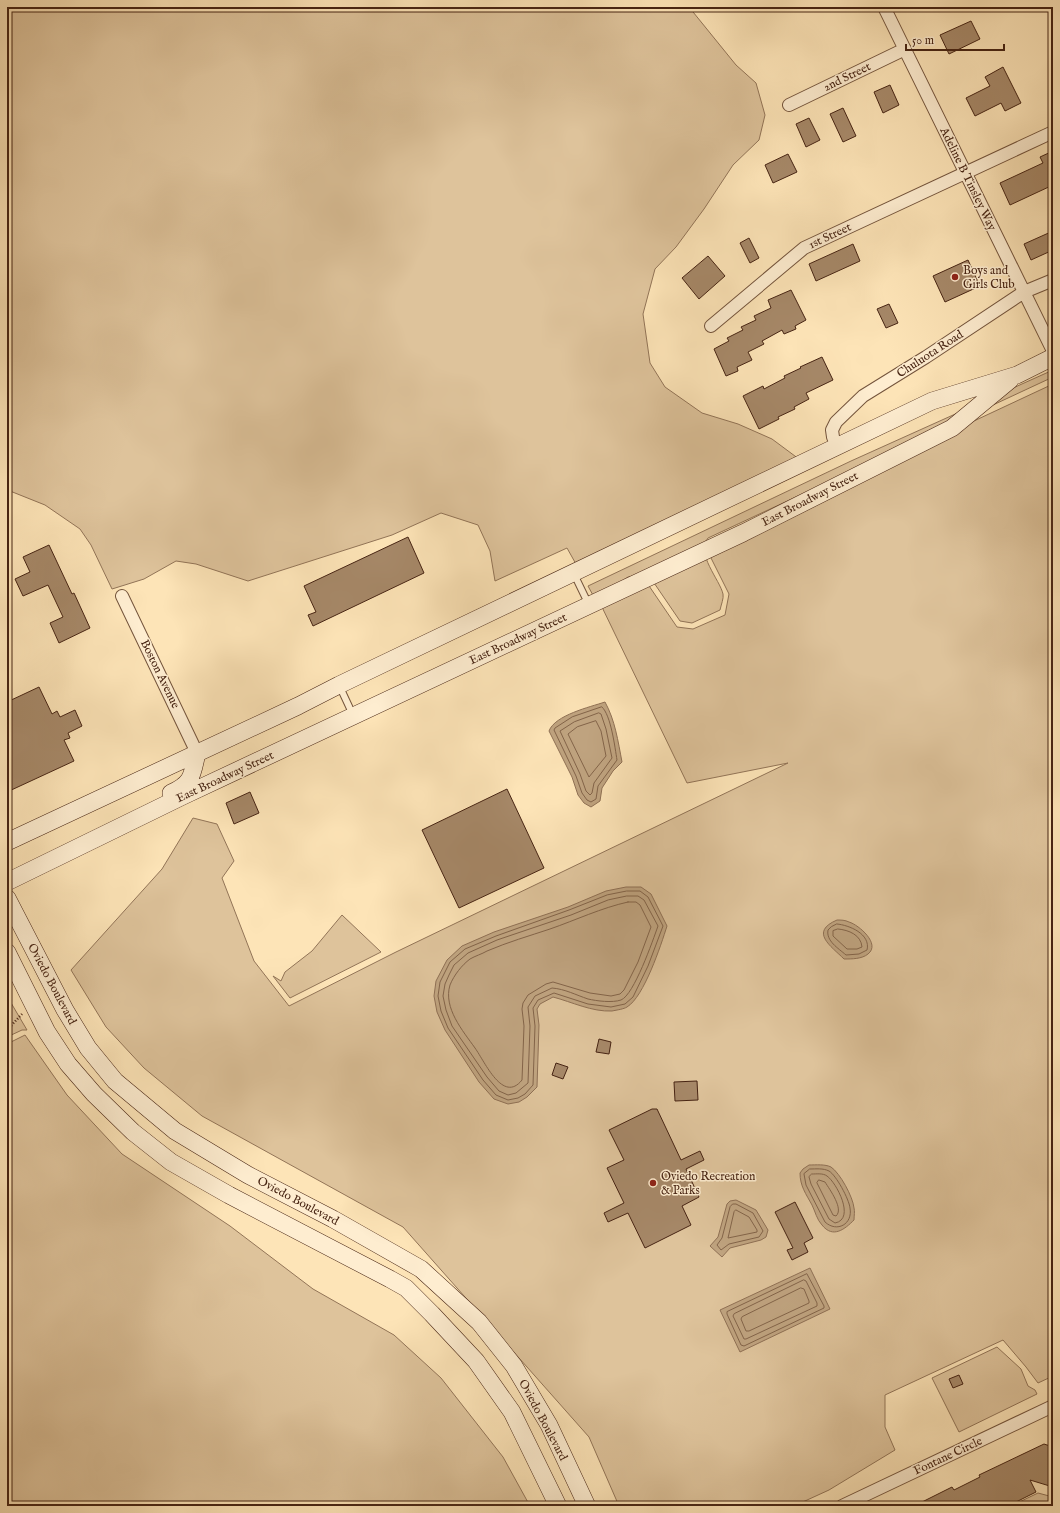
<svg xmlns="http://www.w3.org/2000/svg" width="1060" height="1513" viewBox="0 0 1060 1513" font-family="'IM FELL English',serif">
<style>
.green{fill:#dec39b;stroke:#927457}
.water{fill:#bfa37f;stroke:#8f7054}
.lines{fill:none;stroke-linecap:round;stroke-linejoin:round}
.shore{stroke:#836449;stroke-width:1}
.building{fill:#a68868;stroke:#472413}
.lane-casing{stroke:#74543c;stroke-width:8}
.street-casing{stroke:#74543c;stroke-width:14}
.secondary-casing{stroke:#472413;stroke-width:18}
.path{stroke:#472413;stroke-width:2.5;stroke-dasharray:1 2;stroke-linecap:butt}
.lane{stroke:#feedd0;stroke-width:6}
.street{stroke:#feedd0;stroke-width:12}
.secondary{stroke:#feedd0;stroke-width:17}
.poi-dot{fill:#8f2418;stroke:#feedd0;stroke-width:1.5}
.labels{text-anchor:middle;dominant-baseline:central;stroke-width:3;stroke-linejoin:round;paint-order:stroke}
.street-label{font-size:12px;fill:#472413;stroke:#feedd0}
.poi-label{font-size:12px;fill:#472413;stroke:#feedd0;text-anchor:start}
</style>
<rect width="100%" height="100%" fill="#fde4b7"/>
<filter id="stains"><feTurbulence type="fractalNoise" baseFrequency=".005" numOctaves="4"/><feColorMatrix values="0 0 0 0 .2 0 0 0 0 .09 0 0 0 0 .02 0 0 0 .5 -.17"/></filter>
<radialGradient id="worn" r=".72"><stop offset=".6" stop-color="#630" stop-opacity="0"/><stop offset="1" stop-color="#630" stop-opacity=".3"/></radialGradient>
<!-- green -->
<path class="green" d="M7,7H689L736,65L756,83L765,115L759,140L733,165L704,209L676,247L655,269L643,314L650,363L665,387L702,413L738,424L772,439L807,465L581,573L567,548L495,581L490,551L478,525L441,513L392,535L248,581L196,564L176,561L144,579L112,589L91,545L80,529L45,505L10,491L7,485V316L10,312L7,278Z
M1053,370V377L708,538C695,553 720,580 723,594C724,598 721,605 720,610L692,623L680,621L650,577L646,574L628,577L595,599L588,586L851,461Z
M1053,384V1376L1038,1383L1026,1367L1003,1340L885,1395V1427L895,1450L829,1490L794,1506H619L589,1437L403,1227L202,1116L144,1068L106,1027L71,970L162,869L193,818L217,824L234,861L222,878L254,961L289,1006L396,952L788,763L687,783L600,603L645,580L677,627L693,629L725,615L729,594L711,558V544Z
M342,915L381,952L290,998L273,976L281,981L285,972L312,951Z
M7,996L27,1030H22L7,1037Z
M25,1035L67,1095L122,1154L230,1226L313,1289L394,1335L441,1378L503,1457L530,1506H7V1044Z
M997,1347L1021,1369L1028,1386L1035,1390L1037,1394L959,1432L932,1378Z
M1038,1493L1053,1497V1506H1011Z"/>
<!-- water -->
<path class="water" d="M605,702C615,720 618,741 622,762L613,771L602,788L600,801L591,807L584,803L578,795L572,777L549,731C555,715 590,707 605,702Z
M626,887H641L651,894L667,926C661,945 644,997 627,1007C624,1009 617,1010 612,1011C592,1012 572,1002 553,997L540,1004L537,1009L539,1025L537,1087L527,1097L519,1102L508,1104L494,1099L479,1082L445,1030L437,1012L434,996L436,981L447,960L462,946L494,932L568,907L606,891Z
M837,920C841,920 845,920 849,922C859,925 881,944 868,954C862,959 852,959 844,959C831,946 809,932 837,920Z
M809,1165C816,1165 825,1164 831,1167C840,1173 853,1197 854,1208C855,1211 854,1216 854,1220C845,1229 833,1239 822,1225C817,1220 815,1211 812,1205C806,1194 800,1186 800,1173L803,1169Z
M736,1200L756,1210L768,1230L766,1237L761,1240L730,1248L722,1257L710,1246L718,1237L727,1204L730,1201Z
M810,1268L830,1309L740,1352L720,1310Z"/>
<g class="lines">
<!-- shore -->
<path class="shore" d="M602,707C611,715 615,748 617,760L598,786L596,799L591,802L587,800L582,793L576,776L554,730L555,728L572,717Z
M599,713L601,714L606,729L612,758L594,783L592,793L590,795L586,791L580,774L560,731L574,722Z
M596,721L601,731L606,756L589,777L568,734L577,727Z
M627,891H640L648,897L663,926L648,966L633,997L625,1004L611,1007L588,1004L554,993L538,1000L533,1008L535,1026L533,1085L525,1094L518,1098L508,1100L496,1095L483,1080L448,1028L441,1011L438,996L440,982L450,962L465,949L496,936L569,910L607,895Z
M627,896H638L644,900L658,926C653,940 634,995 621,1000C612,1003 597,1001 588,999C576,995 565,989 552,988L535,996L528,1007L530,1026L528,1083L516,1093L508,1095L499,1091L487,1077L452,1026L446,1010L443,996L445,984L449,975L454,965L468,953L497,940L571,915L608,900Z
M628,902H636L640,905L651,927L638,962L624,990L620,994L611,996L590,993L553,982L546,984L528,995L523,1003L522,1009L524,1026L522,1080C503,1104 485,1062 475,1048C463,1031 443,1008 450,985C454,975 462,965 470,959C475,956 482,954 487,951C508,942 529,936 550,929C576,920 601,908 628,902Z
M837,924C849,925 871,934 867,950L859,954L846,955C838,948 826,941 828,930L831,927Z
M838,929C849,930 861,935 862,947L857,949H847L833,936V931Z
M810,1169C816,1169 823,1168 829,1171C836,1175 849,1199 850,1208C853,1224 837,1233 825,1222L806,1185L804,1174Z
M812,1174C817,1174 823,1173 827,1176C836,1182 856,1219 835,1223L829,1219L811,1184L809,1177Z
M819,1180L825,1182C830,1190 844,1209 836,1216L833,1215L817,1183Z
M733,1204H736L753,1213L763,1231L759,1237L729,1244L721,1250L717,1245L722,1238L730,1207Z
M736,1210L749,1217L757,1230V1232L728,1238L734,1212Z
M807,1274L824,1306V1308L744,1346L741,1345L727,1314V1312Z
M804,1280L806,1281L817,1303V1306L746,1339H744L733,1316L734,1314Z
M801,1288L804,1289L809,1301V1303L749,1331H746L741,1319L742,1317Z"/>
</g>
<!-- building -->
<path class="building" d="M971,21L980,39L949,54L940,35Z
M1003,67L1021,103L1005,111L1001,103L975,116L966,98L990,86L985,77Z
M890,85L899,105L883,113L874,92Z
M843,108L856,136L843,142L830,114Z
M809,118L820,140L806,147L796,124Z
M1053,151V185L1010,205L1000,183L1043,163L1040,157Z
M788,154L797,172L773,183L765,165Z
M1053,231V250L1031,260L1024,244Z
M749,238L759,258L750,263L740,243Z
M853,244L860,261L816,281L809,264Z
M708,256L725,276L699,299L682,278Z
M968,260L980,286L945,302L933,276Z
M791,290L806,320L795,326L796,329L784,334L782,330L762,341L764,344L748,352L752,360L737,367L738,371L726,376L714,349L729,341L727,338L743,330L741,327L756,320L754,316L771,308L768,300Z
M889,304L898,323L886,328L877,309Z
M822,357L833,380L806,393L809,399L794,407L795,409L778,417L779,419L759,429L743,396L763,386L764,389L785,378L784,376L801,368L800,367Z
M408,537L424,573L313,626L308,615L316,612L304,586Z
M49,545L72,594L74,593L90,628L59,643L50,623L63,617L48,585L23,596L15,579L30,572L23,557Z
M39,687L52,714L57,711L60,717L75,710L82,726L68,733L70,738L64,740L74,761L7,792V702Z
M507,789L544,868L459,908L422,830Z
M250,792L259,813L234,824L226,803Z
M599,1039L611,1042L609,1054L596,1052Z
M556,1063L568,1067L563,1079L552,1075Z
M697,1081L698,1100L675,1101L674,1082Z
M652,1109H657L681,1160L700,1151L704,1160L686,1169L699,1197L682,1206L691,1225L645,1248L628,1213L608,1222L604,1213L624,1203L607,1168L624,1160L609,1130Z
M795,1202L813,1238L804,1243L808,1252L792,1260L787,1250L793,1248L775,1212Z
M959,1375L963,1384L953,1388L949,1379Z
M1044,1444L1053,1447V1487L1030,1480L1036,1492L1008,1506H914L952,1487L954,1490L980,1477L979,1475Z"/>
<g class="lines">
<!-- lane casing -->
<g class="lane-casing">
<path id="lane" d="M574,574L588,603
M339,685L353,715"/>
</g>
<!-- street casing -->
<g class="street-casing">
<path id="street" d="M884,7L1053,351
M789,105L905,49
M711,326L804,248L1053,132
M837,447L833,437L832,430L836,422L863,396L926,357L1024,292L1053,280
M122,596L197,753
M842,1506L1053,1406"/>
</g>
<!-- secondary casing -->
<g class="secondary-casing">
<path id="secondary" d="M171,793C193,783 192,775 197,753
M7,842L298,706L339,685L932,401L1017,375L1053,357
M7,882L183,796L743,533L952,428L1010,380
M7,898L65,1010L88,1048L115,1081L175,1131L248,1175L333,1219L421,1269L479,1322L514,1366L549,1425L587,1506
M7,952L47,1032L68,1064L94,1094L133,1132L171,1162L229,1195L390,1279L406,1288L432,1314L476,1361L512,1412L558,1506"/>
</g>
<!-- path -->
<path class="path" d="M7,1030L22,1014"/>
<!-- lane -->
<use href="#lane" class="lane"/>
<!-- street -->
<use href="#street" class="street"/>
<!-- secondary -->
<use href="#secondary" class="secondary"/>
</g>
<!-- markers -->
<g class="poi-dot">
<circle cx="955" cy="277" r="4"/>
<circle cx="653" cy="1183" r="4"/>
</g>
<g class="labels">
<!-- street labels -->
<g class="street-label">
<text transform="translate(847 77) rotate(-26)">2nd Street</text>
<text transform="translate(968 179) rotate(64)">Adeline B Tinsley Way</text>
<text transform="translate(830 236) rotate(-25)">1st Street</text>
<text transform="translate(930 354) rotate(-33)">Chuluota Road</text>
<text transform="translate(810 499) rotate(-27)">East Broadway Street</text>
<text transform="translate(518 639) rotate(-25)">East Broadway Street</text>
<text transform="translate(160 674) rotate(64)">Boston Avenue</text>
<text transform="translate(225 777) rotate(-25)">East Broadway Street</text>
<text transform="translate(52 984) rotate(62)">Oviedo Boulevard</text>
<text transform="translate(298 1201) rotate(28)">Oviedo Boulevard</text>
<text transform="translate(543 1420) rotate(62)">Oviedo Boulevard</text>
<text transform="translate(948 1456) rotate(-25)">Fontane Circle</text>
</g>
<!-- poi labels -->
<g class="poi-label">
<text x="963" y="270">Boys and<tspan x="963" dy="14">Girls Club</tspan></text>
<text x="661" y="1176">Oviedo Recreation<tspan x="661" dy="14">&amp; Parks</tspan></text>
</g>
</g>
<!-- margin -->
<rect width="1060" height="1513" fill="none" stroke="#fde4b7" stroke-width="24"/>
<rect x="8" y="8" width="1044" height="1497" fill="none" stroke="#472413" stroke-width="2"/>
<rect x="12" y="12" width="1036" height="1489" fill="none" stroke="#472413"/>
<!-- scale -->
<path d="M906 44v6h98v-6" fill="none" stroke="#472413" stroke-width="2"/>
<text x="912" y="44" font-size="12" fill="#472413" stroke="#feedd0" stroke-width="3" paint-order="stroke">50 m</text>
<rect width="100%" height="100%" filter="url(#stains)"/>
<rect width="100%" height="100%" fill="url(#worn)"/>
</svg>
